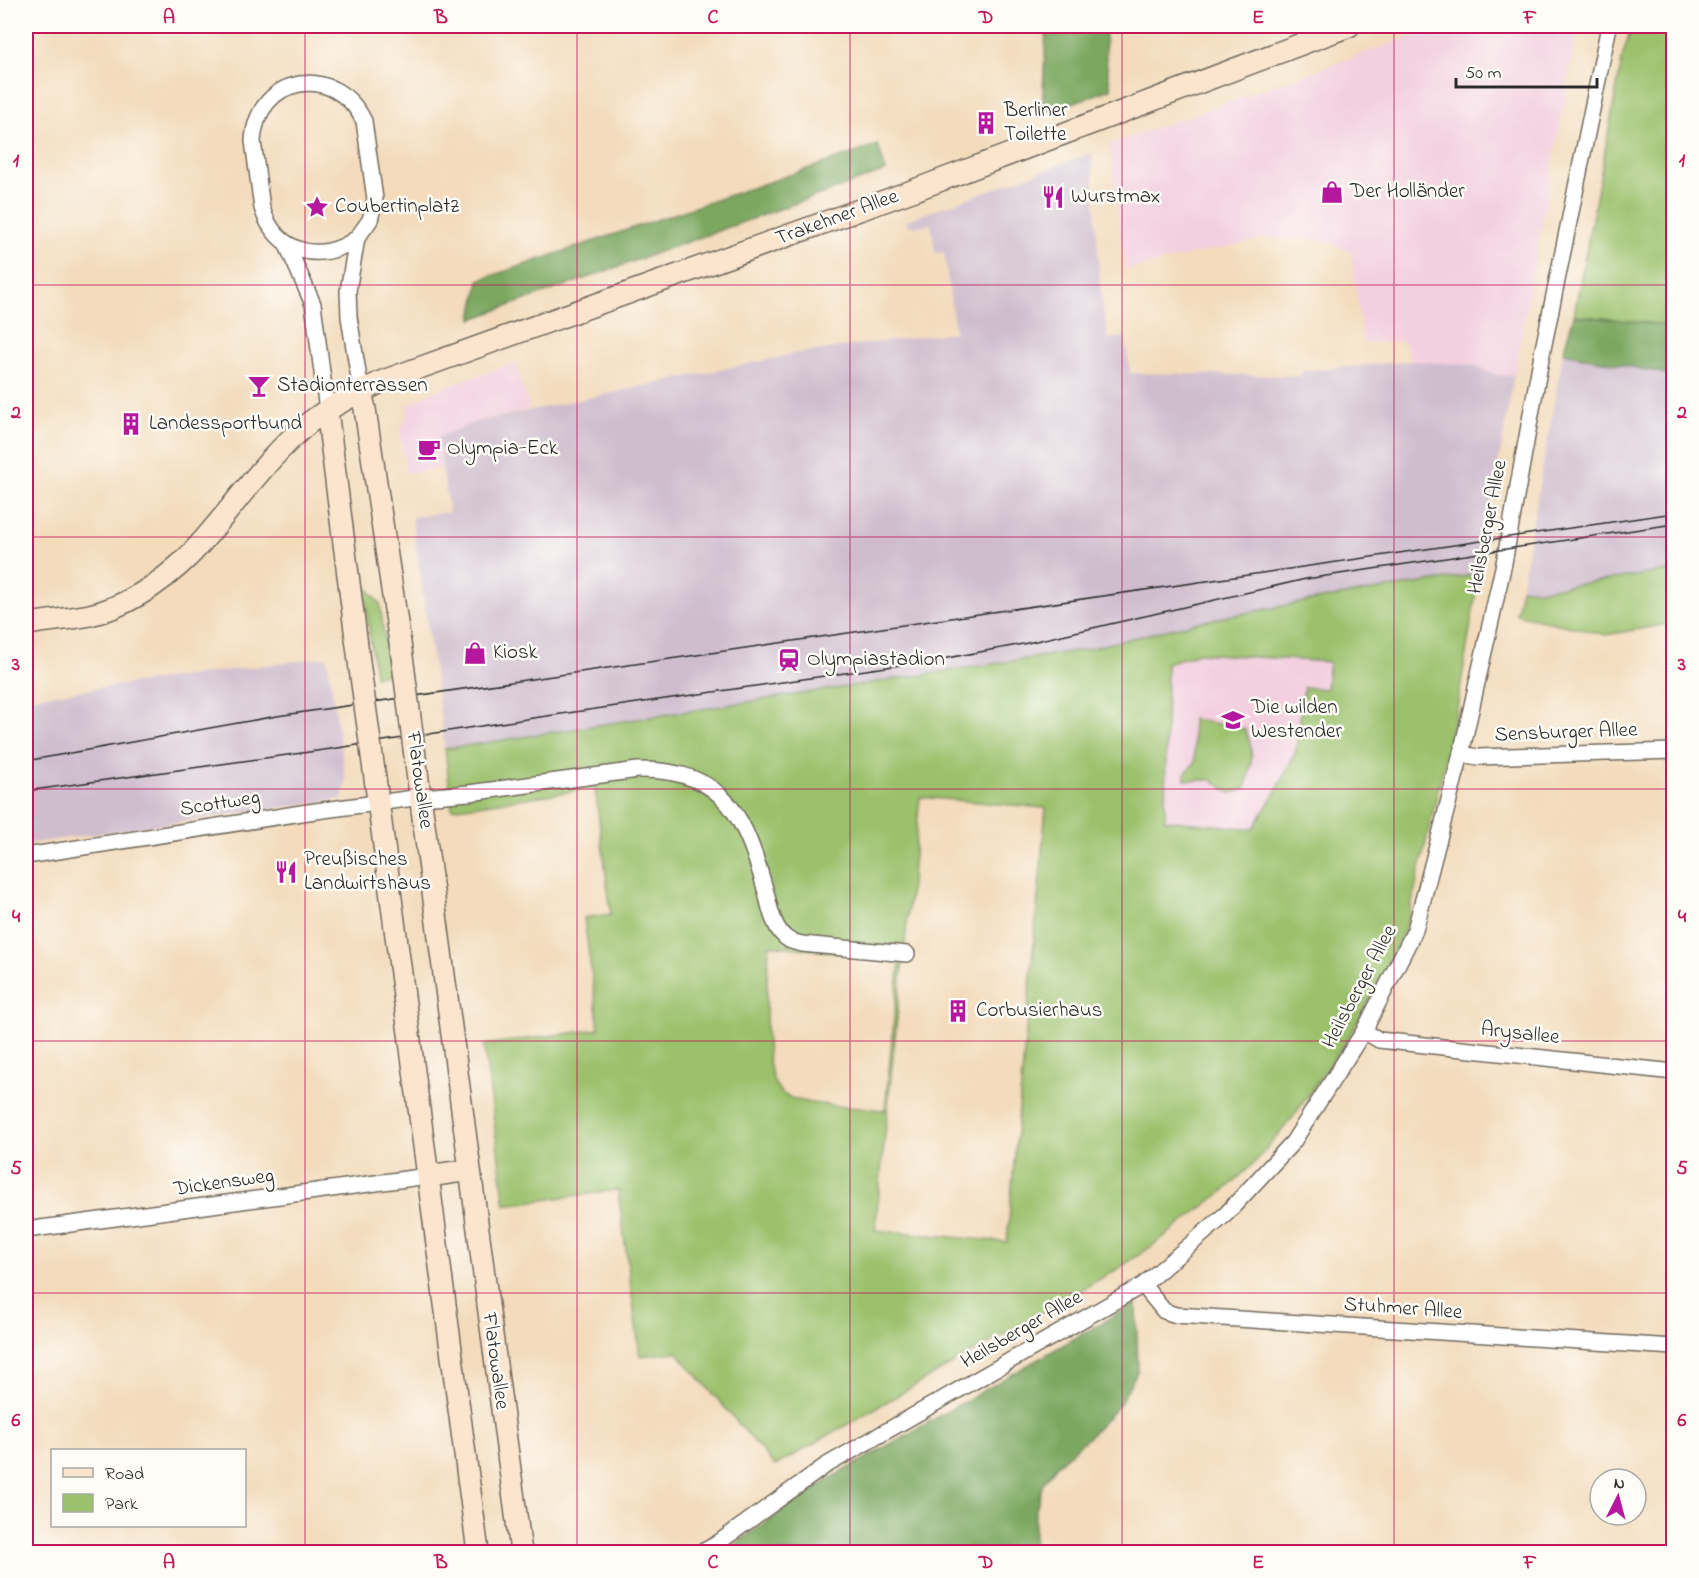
<svg xmlns="http://www.w3.org/2000/svg" width="1699" height="1578" viewBox="0 0 1699 1578" font-family="'Indie Flower',sans-serif">
<style>
.built{fill:#f3cfdf}
.industrial{fill:#cfbdce}
.green{fill:#9bc16c;stroke:#63764c;stroke-width:1.5;fill-rule:evenodd}
.forest{fill:#7ca760;stroke:#546946;stroke-width:1.5}
.lines{fill:none;stroke-linecap:round;stroke-linejoin:round}
.street-casing{stroke:#71695d;stroke-width:18}
.secondary-casing{stroke:#71695d;stroke-width:24}
.street{stroke:#fff;stroke-width:15}
.secondary{stroke:#fbe5cf;stroke-width:21}
.tram{stroke:#2b2b2b;stroke-width:1.5}
.secondary-bridge-casing{stroke:#71695d;stroke-width:24;stroke-linecap:butt}
.secondary-bridge{stroke:#fbe5cf;stroke-width:21}
.grid{fill:none;stroke:#c2185b;stroke-width:1.5;stroke-opacity:0.55}
.labels{text-anchor:middle;dominant-baseline:central;stroke-width:5;stroke-linejoin:round;paint-order:stroke}
.poi-label{font-size:21px;fill:#2b2b2b;stroke:#fdfcf7;text-anchor:start}
.street-label{font-size:21px;fill:#2b2b2b;stroke:#fdfcf7}
.neatline{fill:none;stroke:#c2185b;stroke-width:2}
.grid-label{font-size:20px;text-anchor:middle;font-weight:bold;fill:#c2185b}
</style>
<rect width="100%" height="100%" fill="#fdfcf7"/>
<filter id="ink" filterUnits="userSpaceOnUse"><feTurbulence type="fractalNoise" baseFrequency=".0167" numOctaves="2"/><feDisplacementMap in="SourceGraphic" scale="12" xChannelSelector="R" yChannelSelector="G"/><feConvolveMatrix kernelMatrix="1 2 1 2 8 2 1 2 1" color-interpolation-filters="sRGB"/></filter>
<filter id="wash" filterUnits="userSpaceOnUse"><feTurbulence type="fractalNoise" baseFrequency=".008" numOctaves="4" result="noise"/><feDisplacementMap in="SourceGraphic" scale="24" xChannelSelector="R" yChannelSelector="G"/><feGaussianBlur stdDeviation="1.35" result="paint"/><feColorMatrix in="noise" values="0 0 0 0 0 0 0 0 0 0 0 0 0 0 0 0 0 1.4 0 .05"/><feComposite in="paint" operator="in"/></filter>
<g filter="url(#wash)">
<rect width="100%" height="100%" fill="#f3dbbb"/>
<!-- built -->
<path class="built" d="M1440,26H1578L1514,375L1499,376L1473,365L1411,361L1404,341L1363,343L1351,252L1324,240L1266,238L1126,270L1109,145Z
M515,362L530,409L476,422L438,437L442,468L406,473L400,433L408,411L407,404L414,403L422,397L435,391Z
M1199,653L1329,661L1326,689L1304,688L1296,751L1280,784L1253,829L1165,820L1167,663Z"/>
<!-- industrial -->
<path class="industrial" d="M1092,153L1100,287L1108,339L1125,337L1130,373L1300,376L1302,371L1411,361L1473,365L1499,376L1514,375L1479,574L1321,599L1203,621L1083,650L445,749L412,517L449,512L438,437L476,422L798,353L955,332L944,252L935,253L931,224L914,227L908,225L905,221Z
M1563,353L1673,375V570L1538,590L1521,588Z
M327,657L346,782L342,799L26,844V698Z"/>
<!-- green -->
<path class="green" d="M1632,26H1673V326L1574,315L1623,55Z
M1673,570V623L1606,635L1516,614L1521,588L1539,590Z
M1479,574L1457,708L1407,924L1383,975L1349,1037L1293,1117L1255,1162L1225,1190L1152,1246L1119,1268L775,1466L677,1352L640,1356L618,1190L505,1205L484,1045L599,1029L584,918L611,914L595,788L452,809L445,749L1083,650L1203,621L1321,599ZM1199,653L1329,662L1326,689L1304,687L1296,751L1280,784L1253,829L1165,820L1167,663ZM920,797L1046,808L1007,1242L875,1230ZM769,945L900,959L885,1110C863,1108 798,1106 782,1093C758,1074 768,975 769,945Z
M368,589L380,604L389,674L375,676L364,590Z
M1192,719L1245,729C1255,751 1252,764 1246,787L1239,791L1231,793L1212,780H1185V774L1195,762Z"/>
<!-- forest -->
<path class="forest" d="M1046,28L1105,31L1106,60L1111,89L1042,114Z
M878,145L886,171L472,319L479,280Z
M1574,315L1673,326V375L1563,353Z
M1136,1303L1138,1370L1119,1405L1091,1435L1057,1465L1043,1483L1035,1513L1033,1552H724L796,1501L833,1477Z"/>
</g>
<g filter="url(#ink)">
<g class="lines">
<!-- street casing -->
<g class="street-casing">
<path id="street" d="M357,238C320,265 276,253 262,208L253,141C257,75 335,62 364,121L375,199L370,220L357,238L348,291L349,317L361,391
M286,243L313,304L327,410
M1461,754L1478,757L1674,751
M26,856L308,812L422,797L469,793L638,770C728,769 746,820 767,896C770,910 775,932 789,940C793,942 798,943 802,944L907,954
M1364,1031L1379,1040L1674,1072
M26,1230L428,1176
M1143,1285L1164,1311L1176,1315L1674,1347
M702,1552L715,1545L825,1466L1143,1285L1226,1214L1293,1142L1364,1031L1415,930L1461,754L1504,563L1542,354L1609,26"/>
</g>
<!-- secondary casing -->
<g class="secondary-casing">
<path id="secondary" d="M361,391L365,409L403,663
M327,410L360,669
M26,624C47,621 69,619 90,615C128,606 162,582 189,556C231,512 263,460 310,422C332,405 358,393 383,381L912,191L1349,26
M417,772L521,1552
M375,778L478,1552
M428,1176L470,1170"/>
</g>
<!-- street -->
<use href="#street" class="street"/>
<!-- secondary -->
<use href="#secondary" class="secondary"/>
<!-- tram -->
<path class="tram" d="M26,761L277,716L1674,513
M26,791L331,749L533,718L942,659L1023,644L1306,579L1674,524"/>
<!-- secondary-bridge casing -->
<g class="secondary-bridge-casing">
<path id="secondary-bridge" d="M403,663L417,772
M360,669L375,778"/>
</g>
<!-- secondary-bridge -->
<use href="#secondary-bridge" class="secondary-bridge"/>
</g>
</g>
<!-- grid -->
<path class="grid" d="M305,26V1552M577,26V1552M850,26V1552M1122,26V1552M1394,26V1552M26,285H1674M26,537H1674M26,789H1674M26,1041H1674M26,1293H1674"/>
<!-- icons -->
<defs>
<g id="building-bare" transform="scale(1.8)"><path d="M-4-6H4V6H1V3H-1V6H-4ZM-2.5-4.3h1.7v1.8h-1.7ZM.8-4.3h1.7v1.8H.8ZM-2.5-1h1.7V.8h-1.7ZM.8-1h1.7V.8H.8Z" fill="#b5179e" stroke="#fdfcf7" stroke-width="2.5" paint-order="stroke"/></g>
<g id="shop-bare" transform="scale(1.8)"><path d="M-5-2.5h2.3a2.7 3.5 0 0 1 5.4 0H5L5.5 6h-11ZM-1.5-2.5h3a1.5 2.3 0 0 0-3 0Z" fill="#b5179e" stroke="#fdfcf7" stroke-width="2.5" paint-order="stroke"/></g>
<g id="restaurant-bare" transform="scale(1.8)"><path d="M-5-6h1v4h1v-4h1v4h1v-4h1v5L-1.5 .5V6h-2V.5L-5-1ZM5-6V6H3V1.5H1.5Q1.5-4 5-6Z" fill="#b5179e" stroke="#fdfcf7" stroke-width="2.5" paint-order="stroke"/></g>
<g id="sight-bare" transform="scale(1.8)"><path d="M0-6L1.8-2.2L6-1.7L2.9 1.2L3.7 5.4L0 3.3L-3.7 5.4L-2.9 1.2L-6-1.7L-1.8-2.2Z" fill="#b5179e" stroke="#fdfcf7" stroke-width="2.5" paint-order="stroke"/></g>
<g id="bar-bare" transform="scale(1.8)"><path d="M-6-5H6L.8 .8V4.5H3.5V6h-7V4.5H-.8V.8Z" fill="#b5179e" stroke="#fdfcf7" stroke-width="2.5" paint-order="stroke"/></g>
<g id="cafe-bare" transform="scale(1.8)"><path d="M-5.5-4.5H6V0H3Q3 3.5 0 3.5H-2.5Q-5.5 3.5-5.5 0ZM3-3.2v2h1.7v-2ZM-6 4.5H4V6H-6Z" fill="#b5179e" stroke="#fdfcf7" stroke-width="2.5" paint-order="stroke"/></g>
<g id="station-bare" transform="scale(1.8)"><path d="M-3-6H3Q5-6 5-4V2Q5 4 3 4L4.5 6H3L1.5 4h-3L-3 6H-4.5L-3 4Q-5 4-5 2V-4Q-5-6-3-6ZM-3.5-4v3h7v-3ZM-3.5 1v1.5H-2V1ZM2 1v1.5H3.5V1Z" fill="#b5179e" stroke="#fdfcf7" stroke-width="2.5" paint-order="stroke"/></g>
<g id="school-bare" transform="scale(1.8)"><path d="M0-5L7-2L0 1L-7-2ZM-4 1L0 2.5L4 1V4Q0 6-4 4Z" fill="#b5179e" stroke="#fdfcf7" stroke-width="2.5" paint-order="stroke"/></g>
</defs>
<g fill-rule="evenodd">
<use href="#building-bare" x="986" y="123"/>
<use href="#shop-bare" x="1332" y="192"/>
<use href="#restaurant-bare" x="1053" y="197"/>
<use href="#sight-bare" x="317" y="207"/>
<use href="#bar-bare" x="259" y="386"/>
<use href="#building-bare" x="131" y="424"/>
<use href="#cafe-bare" x="429" y="449"/>
<use href="#shop-bare" x="475" y="653"/>
<use href="#station-bare" x="789" y="660"/>
<use href="#school-bare" x="1233" y="720"/>
<use href="#restaurant-bare" x="286" y="872"/>
<use href="#building-bare" x="958" y="1011"/>
</g>
<g class="labels">
<!-- poi labels -->
<g class="poi-label">
<text x="1004" y="111">Berliner<tspan x="1004" dy="24">Toilette</tspan></text>
<text x="1350" y="192">Der Holländer</text>
<text x="1071" y="197">Wurstmax</text>
<text x="335" y="207">Coubertinplatz</text>
<text x="277" y="386">Stadionterrassen</text>
<text x="149" y="424">Landessportbund</text>
<text x="447" y="449">Olympia-Eck</text>
<text x="493" y="653">Kiosk</text>
<text x="807" y="660">Olympiastadion</text>
<text x="1251" y="708">Die wilden<tspan x="1251" dy="24">Westender</tspan></text>
<text x="304" y="860">Preußisches<tspan x="304" dy="24">Landwirtshaus</tspan></text>
<text x="976" y="1011">Corbusierhaus</text>
</g>
<!-- street labels -->
<g class="street-label">
<text transform="translate(837 218) rotate(-20)">Trakehner Allee</text>
<text transform="translate(1488 527) rotate(-79)">Heilsberger Allee</text>
<text transform="translate(1566 733) rotate(-2)">Sensburger Allee</text>
<text transform="translate(419 780) rotate(82)">Flatowallee</text>
<text transform="translate(220 804) rotate(-9)">Scottweg</text>
<text transform="translate(1360 987) rotate(-62)">Heilsberger Allee</text>
<text transform="translate(1520 1034) rotate(6)">Arysallee</text>
<text transform="translate(224 1183) rotate(-8)">Dickensweg</text>
<text transform="translate(1403 1309) rotate(4)">Stuhmer Allee</text>
<text transform="translate(1022 1330) rotate(-30)">Heilsberger Allee</text>
<text transform="translate(495 1361) rotate(82)">Flatowallee</text>
</g>
</g>
<!-- margin -->
<rect width="1699" height="1578" fill="none" stroke="#fdfcf7" stroke-width="66"/>
<!-- legend -->
<rect x="51" y="1449" width="195" height="78" fill="#fdfcf7" stroke="#a9a8a5" stroke-width="1.5"/>
<rect x="63" y="1468" width="30" height="9" fill="#fbe5cf" stroke="#a9a8a5" stroke-width="1.5"/>
<text x="105" y="1479" font-size="18" fill="#2b2b2b">Road</text>
<rect x="63" y="1494" width="30" height="18" fill="#9bc16c" stroke="#a9a8a5" stroke-width="1.5"/>
<text x="105" y="1509" font-size="18" fill="#2b2b2b">Park</text>
<!-- north arrow -->
<g transform="translate(1618 1497) rotate(6)"><circle r="28" fill="#fdfcf7" stroke="#a9a8a5" stroke-width="1.5"/>
<path d="M0-4.5L10 22L0 15L-10 22Z" fill="#b5179e"/>
<text y="-9" font-size="16" font-weight="bold" text-anchor="middle" fill="#2b2b2b">N</text>
</g>
<!-- scale -->
<path d="M1456 78v9h141v-9" fill="none" stroke="#2b2b2b" stroke-width="3"/>
<text x="1465" y="78" font-size="18" fill="#2b2b2b" stroke="#fdfcf7" stroke-width="4.5" paint-order="stroke">50 m</text>
<rect x="33" y="33" width="1633" height="1512" class="neatline"/>
<g class="grid-label">
<text x="169" y="23">A</text>
<text x="441" y="23">B</text>
<text x="713" y="23">C</text>
<text x="986" y="23">D</text>
<text x="1258" y="23">E</text>
<text x="1530" y="23">F</text>
<text x="16" y="166">1</text>
<text x="1682" y="166">1</text>
<text x="16" y="418">2</text>
<text x="1682" y="418">2</text>
<text x="16" y="670">3</text>
<text x="1682" y="670">3</text>
<text x="16" y="922">4</text>
<text x="1682" y="922">4</text>
<text x="16" y="1174">5</text>
<text x="1682" y="1174">5</text>
<text x="16" y="1426">6</text>
<text x="1682" y="1426">6</text>
<text x="169" y="1568">A</text>
<text x="441" y="1568">B</text>
<text x="713" y="1568">C</text>
<text x="986" y="1568">D</text>
<text x="1258" y="1568">E</text>
<text x="1530" y="1568">F</text>
</g>
</svg>
